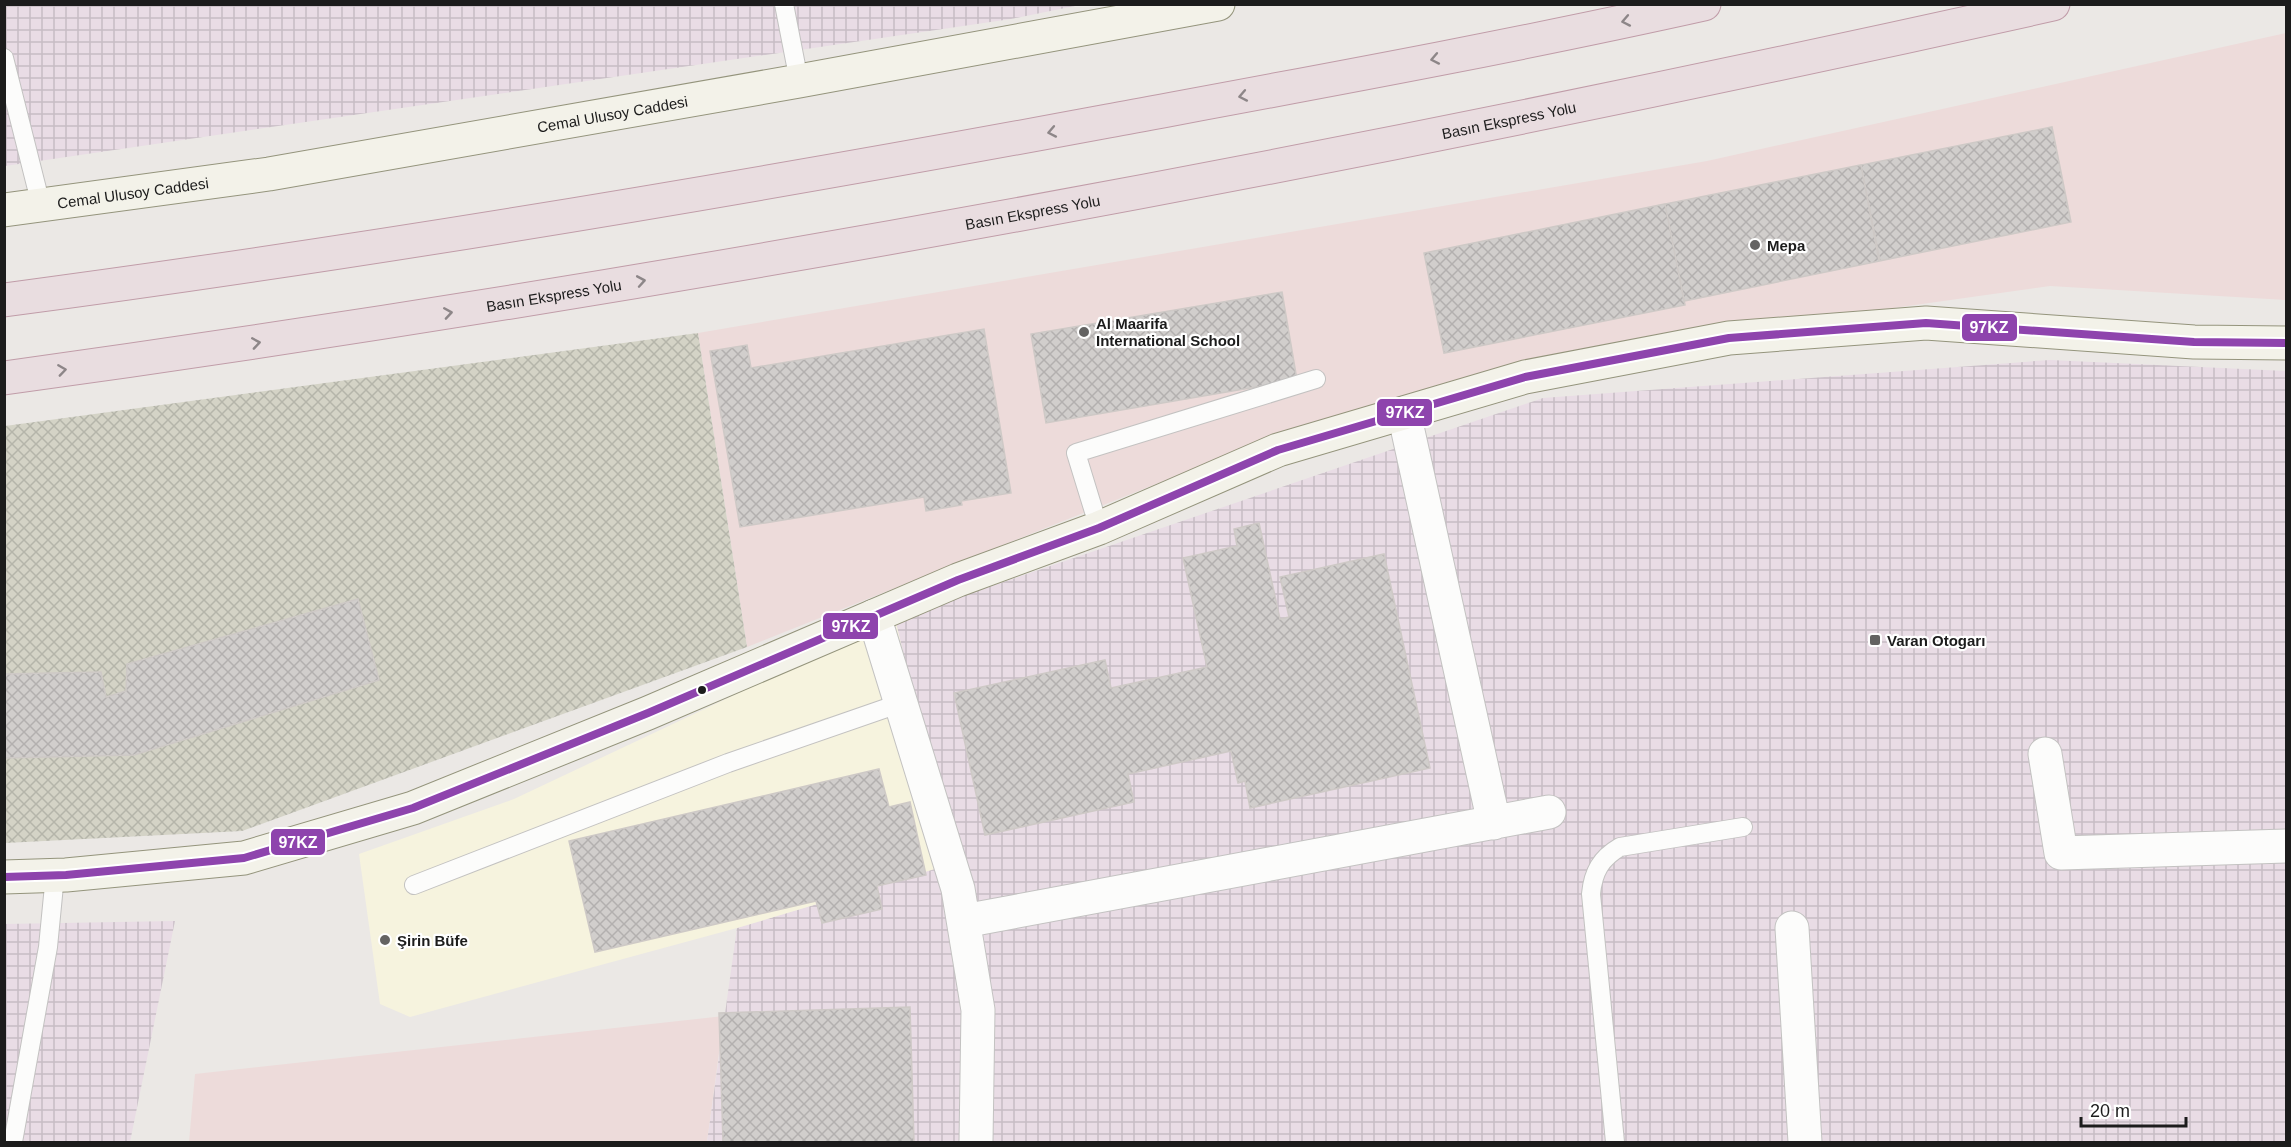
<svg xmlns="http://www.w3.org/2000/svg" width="2291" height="1147" viewBox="0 0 2291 1147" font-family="Helvetica,sans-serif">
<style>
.commercial{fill:#eddbda}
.industrial{fill:url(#industrial-grid)}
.education{fill:#f6f3de}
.construction{fill:url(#construction-cross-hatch)}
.building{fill:url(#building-cross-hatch);stroke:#cec9c6;stroke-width:1.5}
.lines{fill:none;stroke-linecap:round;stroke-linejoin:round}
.service-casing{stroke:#c3c2c1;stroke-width:20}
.minor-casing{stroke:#c3c2c1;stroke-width:35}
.secondary-casing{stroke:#94947c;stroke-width:35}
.motorway-casing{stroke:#c09ca8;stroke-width:35}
.service{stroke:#fcfcfb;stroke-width:18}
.minor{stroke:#fcfcfb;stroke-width:33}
.secondary{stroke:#f3f2e9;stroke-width:33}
.motorway{stroke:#e9dde0;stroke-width:33}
.bus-1-casing{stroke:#fff;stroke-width:12}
.bus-1{stroke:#8e44ad;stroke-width:8}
.oneway{stroke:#8d8688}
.poi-dot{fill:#646362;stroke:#fff;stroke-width:2}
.bus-dot{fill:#1c1c1c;stroke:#fff;stroke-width:2}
.labels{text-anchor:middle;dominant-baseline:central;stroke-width:4.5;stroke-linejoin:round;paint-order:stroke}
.street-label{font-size:15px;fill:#1c1c1c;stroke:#fff}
.poi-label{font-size:15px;font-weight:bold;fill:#1c1c1c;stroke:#fff;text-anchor:start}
.line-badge{stroke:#fff;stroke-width:2}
.badge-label{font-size:16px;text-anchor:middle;font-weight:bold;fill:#fff}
</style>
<defs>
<pattern id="industrial-grid" width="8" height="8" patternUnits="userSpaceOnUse" patternTransform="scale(1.5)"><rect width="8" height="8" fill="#e9dce5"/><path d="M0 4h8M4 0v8" fill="none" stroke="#c7bcc4"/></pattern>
<pattern id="construction-cross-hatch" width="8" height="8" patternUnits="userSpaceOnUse" patternTransform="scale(1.5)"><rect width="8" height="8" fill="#d4d3c6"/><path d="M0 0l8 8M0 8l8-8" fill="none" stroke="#b5b5aa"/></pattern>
<pattern id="building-cross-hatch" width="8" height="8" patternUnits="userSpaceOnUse" patternTransform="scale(1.5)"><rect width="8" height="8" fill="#d1cecc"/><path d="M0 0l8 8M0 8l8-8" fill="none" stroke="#b3b0af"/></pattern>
</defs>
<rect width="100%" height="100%" fill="#ebe8e5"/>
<!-- commercial -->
<path class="commercial" d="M2286,33V300L2050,286L1530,359L1254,445L747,647L698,333L1707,161Z
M724,1016L707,1142H189L195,1074Z"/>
<!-- industrial -->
<path class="industrial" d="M4,5H1080L1011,19L5,166Z
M2050,360L2286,371V1142H707L737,928L954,863L895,619L1543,398Z
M175,921L130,1142H5L4,924Z"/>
<!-- education -->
<path class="education" d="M895,619L955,863L737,928L410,1017L380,1004L359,854L514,799Z"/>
<!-- construction -->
<path class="construction" d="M698,333L747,647L242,831L5,843V426Z"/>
<!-- building -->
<path class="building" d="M2052,127L2071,222L1879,261L1861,165Z
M1861,165L1880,261L1684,301L1665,204Z
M1665,204L1685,305L1444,353L1424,253Z
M1282,292L1297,380L1046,423L1031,334Z
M984,329L1011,493L961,501L962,505L926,511L924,497L740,527L710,351L747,345L751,368Z
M1259,523L1280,619L1289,617L1280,577L1384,554L1430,768L1250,808L1245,781L1238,783L1231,751L1128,774L1134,802L985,835L954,693L1105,660L1111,688L1207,667L1183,558L1237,546L1234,529Z
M358,599L379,680L134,755L4,758V674L101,672L106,697L126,691L127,664Z
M879,769L889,807L910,802L926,875L877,886L882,909L822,923L816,901L595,952L569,841Z
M910,1007L914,1142H723L719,1013Z"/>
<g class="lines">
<!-- service casing -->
<g class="service-casing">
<path id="service" d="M784,4L799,81
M4,58L41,205
M1099,528L1076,453L1316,379
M414,885L728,763L901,703
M13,1142L48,947L55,875
M1615,1142L1591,894C1593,872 1601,858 1620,847L1743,827"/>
</g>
<!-- minor casing -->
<g class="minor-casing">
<path id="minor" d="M1404,413L1494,823
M874,616L958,889L978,1010L976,1142
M2045,754L2061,853L2286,846
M964,921L1549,812
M1792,928L1805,1142"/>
</g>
<!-- secondary casing -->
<g class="secondary-casing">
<g id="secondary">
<path id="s1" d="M4,210L269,174L799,81L1218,4"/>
<path d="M4,877L66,875L244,858L413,808L648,713L958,580L1099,528L1278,450L1525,377L1729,338L1926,323L2194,342L2286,343"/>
</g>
</g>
<!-- motorway casing -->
<g class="motorway-casing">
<g id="motorway">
<path d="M4,300C374,251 742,189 1108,121C1307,84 1506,48 1704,4"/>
<path id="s2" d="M4,378C692,283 1375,155 2053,4"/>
</g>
</g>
<!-- service -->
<use href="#service" class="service"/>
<!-- minor -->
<use href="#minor" class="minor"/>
<!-- secondary -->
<use href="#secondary" class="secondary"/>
<!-- motorway -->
<use href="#motorway" class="motorway"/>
<!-- bus-1 casing -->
<g class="bus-1-casing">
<path id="bus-1" d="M4,877L66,875L244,858L413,808L648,713L958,580L1099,528L1278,450L1525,377L1729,338L1926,323L2194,342L2286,343"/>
</g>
<!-- bus-1 -->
<use href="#bus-1" class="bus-1"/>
</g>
<!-- one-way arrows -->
<defs><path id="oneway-chevron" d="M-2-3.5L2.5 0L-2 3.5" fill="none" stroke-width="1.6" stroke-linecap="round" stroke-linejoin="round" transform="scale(1.5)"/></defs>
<g class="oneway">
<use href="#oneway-chevron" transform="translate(1626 21) rotate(169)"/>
<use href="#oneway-chevron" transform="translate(1435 59) rotate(169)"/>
<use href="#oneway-chevron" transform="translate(1243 96) rotate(169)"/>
<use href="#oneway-chevron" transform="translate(1052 132) rotate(169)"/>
<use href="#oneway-chevron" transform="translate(641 281) rotate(-10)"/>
<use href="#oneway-chevron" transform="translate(448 313) rotate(-9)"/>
<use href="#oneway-chevron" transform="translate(256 343) rotate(-9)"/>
<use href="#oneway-chevron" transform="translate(62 370) rotate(-8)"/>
</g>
<!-- markers -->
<g class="poi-dot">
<circle cx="1755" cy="245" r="6"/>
<circle cx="1084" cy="332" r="6"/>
<rect x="1869" y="634" width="12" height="12" rx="3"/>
<circle cx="385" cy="940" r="6"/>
</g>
<circle class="bus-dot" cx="702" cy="690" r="5"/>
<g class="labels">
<!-- street labels -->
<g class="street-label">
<text stroke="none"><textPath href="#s1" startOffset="616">Cemal Ulusoy Caddesi</textPath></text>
<text stroke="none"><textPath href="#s2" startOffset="1527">Basın Ekspress Yolu</textPath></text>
<text stroke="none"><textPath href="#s1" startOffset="130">Cemal Ulusoy Caddesi</textPath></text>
<text stroke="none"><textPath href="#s2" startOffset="1042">Basın Ekspress Yolu</textPath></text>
<text stroke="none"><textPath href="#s2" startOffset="556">Basın Ekspress Yolu</textPath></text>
</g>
<!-- poi labels -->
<g class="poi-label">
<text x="1767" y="245">Mepa</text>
<text x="1096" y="323">Al Maarifa<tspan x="1096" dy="17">International School</tspan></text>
<text x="1887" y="640">Varan Otogarı</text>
<text x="397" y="940">Şirin Büfe</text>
</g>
</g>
<g class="line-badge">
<rect x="1961" y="313" width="57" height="29" rx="6" fill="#8e44ad"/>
<rect x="1376" y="398" width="57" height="29" rx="6" fill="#8e44ad"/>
<rect x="822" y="612" width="57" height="28" rx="6" fill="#8e44ad"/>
<rect x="270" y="828" width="56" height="28" rx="6" fill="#8e44ad"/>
</g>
<g class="badge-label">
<text x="1989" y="333">97KZ</text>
<text x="1405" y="418">97KZ</text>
<text x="851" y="632">97KZ</text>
<text x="298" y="848">97KZ</text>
</g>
<!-- border -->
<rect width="2291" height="1147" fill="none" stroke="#1c1c1c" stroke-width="12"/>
<!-- scale -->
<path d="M2081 1117v9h105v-9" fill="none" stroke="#1c1c1c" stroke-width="3"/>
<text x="2090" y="1117" font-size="18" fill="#1c1c1c" stroke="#ffffff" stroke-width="4.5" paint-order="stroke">20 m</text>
</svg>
